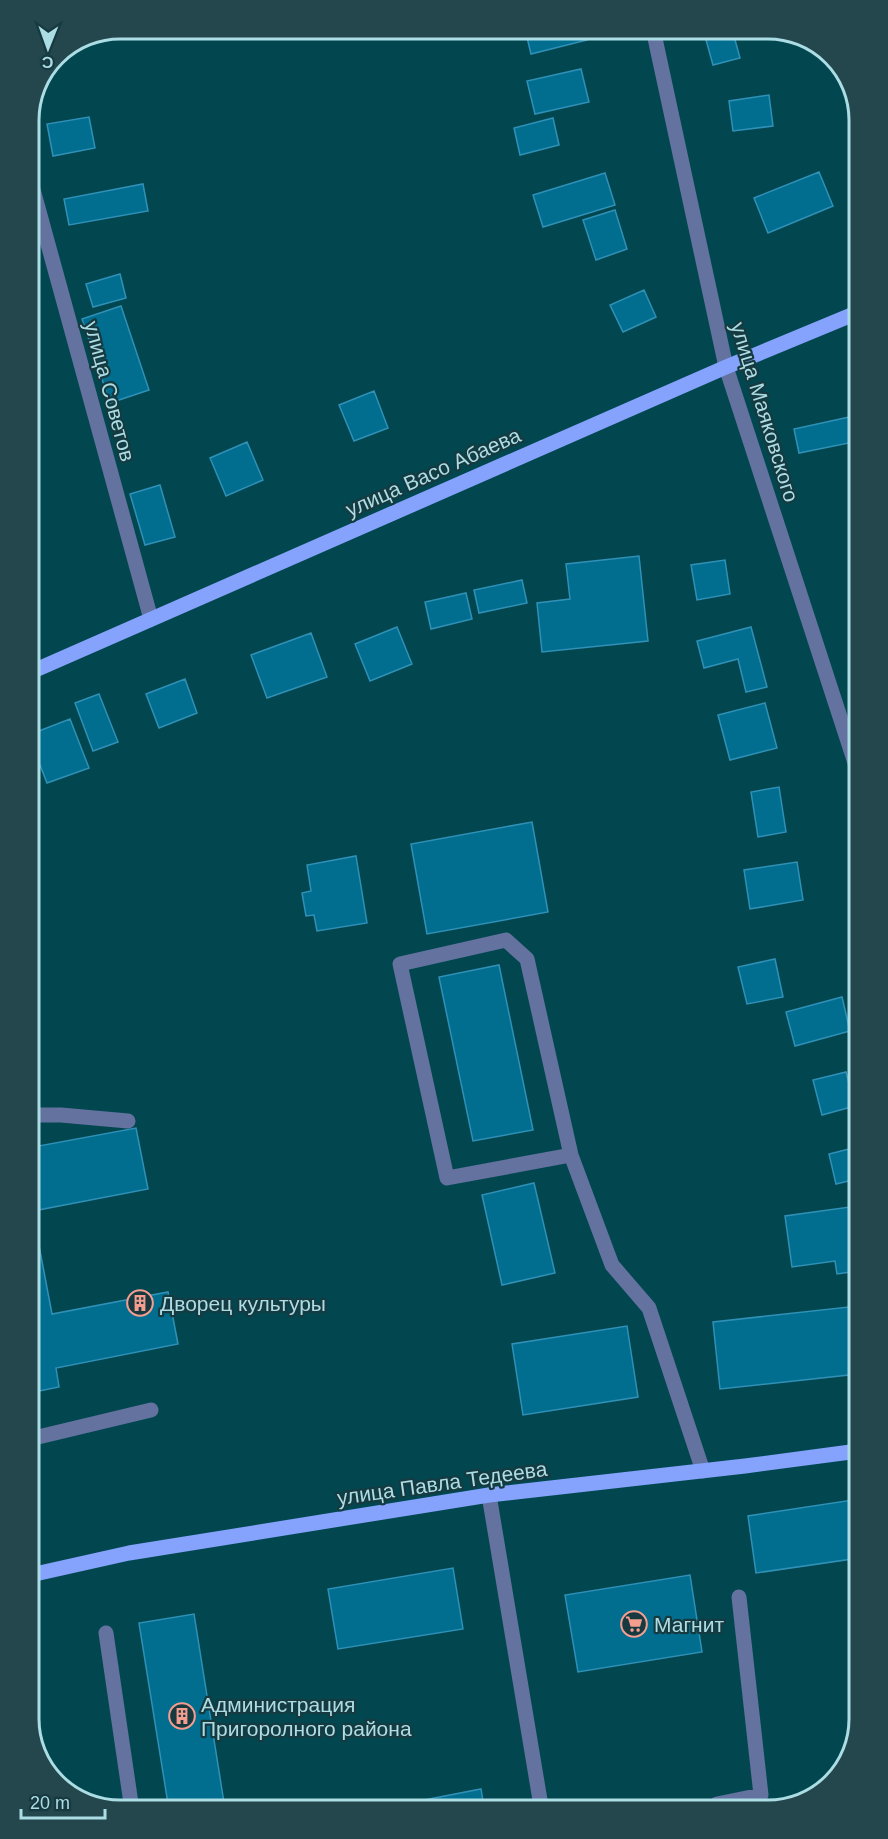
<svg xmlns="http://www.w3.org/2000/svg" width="888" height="1839" viewBox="0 0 888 1839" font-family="Arial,sans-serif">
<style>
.building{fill:#016e90;stroke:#3090b6;stroke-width:1.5}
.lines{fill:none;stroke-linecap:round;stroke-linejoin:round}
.minor{stroke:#63729f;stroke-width:15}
.major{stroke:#85a3fd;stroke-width:15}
.labels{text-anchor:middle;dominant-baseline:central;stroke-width:4.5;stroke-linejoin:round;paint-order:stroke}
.street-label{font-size:21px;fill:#acdde5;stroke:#173a40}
.poi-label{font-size:21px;fill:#acdde5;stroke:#173a40;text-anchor:start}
.rim{fill:none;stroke:#acdde5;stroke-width:3}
</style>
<rect width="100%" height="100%" fill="#024750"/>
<!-- building -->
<path class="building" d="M525,29H584L587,40L531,54Z
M703,29H732L740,58L713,65Z
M581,69L589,102L535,114L527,81Z
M769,95L773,126L733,131L729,101Z
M89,117L95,148L53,156L47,124Z
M553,118L559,145L520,155L514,128Z
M819,172L833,206L768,233L754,198Z
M605,173L615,205L543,227L533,195Z
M143,184L148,211L69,225L64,199Z
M615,210L627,249L596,260L583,220Z
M120,274L126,298L93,307L86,284Z
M644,290L656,317L623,332L610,305Z
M121,306L149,390L110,403L82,319Z
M374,391L388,428L354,441L339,405Z
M854,416V442L799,453L794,429Z
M247,442L263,480L226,496L210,458Z
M160,485L175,537L145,545L130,494Z
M639,556L648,641L542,652L537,603L570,599L566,564Z
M725,560L730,594L697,600L691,565Z
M522,580L527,603L479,613L474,590Z
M466,593L472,619L431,629L425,602Z
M397,627L412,664L370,681L355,644Z
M751,627L767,687L746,692L738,659L704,668L697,641Z
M311,633L327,677L267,698L251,655Z
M185,679L197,713L159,728L146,694Z
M99,694L118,742L93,751L75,703Z
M765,703L777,748L730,760L718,715Z
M70,719L89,768L47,783L31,742V734Z
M779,787L786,832L758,837L751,792Z
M532,822L548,912L427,934L411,844Z
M356,856L367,923L317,931L314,915L306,916L302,893L311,891L307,865Z
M797,862L803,900L750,909L744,870Z
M775,959L783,997L747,1004L738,967Z
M499,965L533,1130L473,1141L439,977Z
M842,997L850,1031L795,1046L786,1012Z
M846,1072L855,1106L822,1115L813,1080Z
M136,1128L148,1189L33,1211V1147Z
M857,1147V1179L836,1184L829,1154Z
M534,1183L555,1273L502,1285L482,1195Z
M857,1206L858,1271L837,1274L835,1261L792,1267L785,1216Z
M33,1214L52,1314L168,1292L178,1344L56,1368L59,1387L34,1392Z
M858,1306V1374L720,1389L713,1322Z
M627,1326L638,1397L523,1415L512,1344Z
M859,1499V1558L756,1573L748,1516Z
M453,1568L463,1629L338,1649L328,1589Z
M690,1575L702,1652L578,1672L565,1595Z
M194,1614L225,1809L169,1810L139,1623Z
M481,1789L484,1807L383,1808Z"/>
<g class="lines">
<!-- minor -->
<path class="minor" d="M653,29L726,367L856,766
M29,175L151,619
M33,1115H61L128,1121
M571,1155L447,1178L400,964L506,940L527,959L571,1155L612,1265L649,1308L703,1471
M34,1438L151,1410
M489,1495L541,1806
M106,1633L132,1810
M717,1804L761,1795L739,1597"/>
<!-- major -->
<path class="major" d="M31,672L726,367L854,314
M35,1574L129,1553L489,1495L745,1466L858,1451"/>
</g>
<!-- icons -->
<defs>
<g id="building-ring" transform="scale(1.35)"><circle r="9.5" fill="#173a40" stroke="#f59d8f" stroke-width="1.5"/><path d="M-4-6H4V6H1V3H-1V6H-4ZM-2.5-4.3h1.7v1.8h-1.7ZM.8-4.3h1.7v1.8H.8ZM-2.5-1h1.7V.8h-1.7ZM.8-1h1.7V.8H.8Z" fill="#f59d8f"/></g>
<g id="supermarket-ring" transform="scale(1.35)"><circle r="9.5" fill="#173a40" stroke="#f59d8f" stroke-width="1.5"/><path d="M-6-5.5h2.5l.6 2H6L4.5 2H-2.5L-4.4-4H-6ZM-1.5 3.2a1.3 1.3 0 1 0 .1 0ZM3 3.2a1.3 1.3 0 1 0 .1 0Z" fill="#f59d8f"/></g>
</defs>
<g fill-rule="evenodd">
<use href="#building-ring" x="140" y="1303"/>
<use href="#supermarket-ring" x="634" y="1624"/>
<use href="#building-ring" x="182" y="1716"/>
</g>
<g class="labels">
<!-- street labels -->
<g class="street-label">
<text transform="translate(110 391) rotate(75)">улица Советов</text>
<text transform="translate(765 412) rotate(73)">улица Маяковского</text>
<text transform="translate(433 472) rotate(-24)">улица Васо Абаева</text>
<text transform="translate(442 1483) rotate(-8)">улица Павла Тедеева</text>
</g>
<!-- poi labels -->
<g class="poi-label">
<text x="160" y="1303">Дворец культуры</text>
<text x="654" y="1624">Магнит</text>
<text x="201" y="1704">Администрация<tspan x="201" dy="24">Пригоролного района</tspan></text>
</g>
</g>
<!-- crop -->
<path d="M0 0H888V1839H0ZM120 39H768A81 81 0 0 1 849 120V1719A81 81 0 0 1 768 1800H120A81 81 0 0 1 39 1719V120A81 81 0 0 1 120 39Z" fill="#23474d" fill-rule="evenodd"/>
<path class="rim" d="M120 39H768A81 81 0 0 1 849 120V1719A81 81 0 0 1 768 1800H120A81 81 0 0 1 39 1719V120A81 81 0 0 1 120 39Z"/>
<!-- north arrow -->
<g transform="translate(48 48) rotate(181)" stroke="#173a40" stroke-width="4.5" paint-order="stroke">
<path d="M0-4.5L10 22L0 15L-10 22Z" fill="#acdde5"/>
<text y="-9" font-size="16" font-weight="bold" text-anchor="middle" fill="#acdde5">С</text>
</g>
<!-- scale -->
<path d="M21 1809v9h84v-9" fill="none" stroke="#acdde5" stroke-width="3"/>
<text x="30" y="1809" font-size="18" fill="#acdde5" stroke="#173a40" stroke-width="4.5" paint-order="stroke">20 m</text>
</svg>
